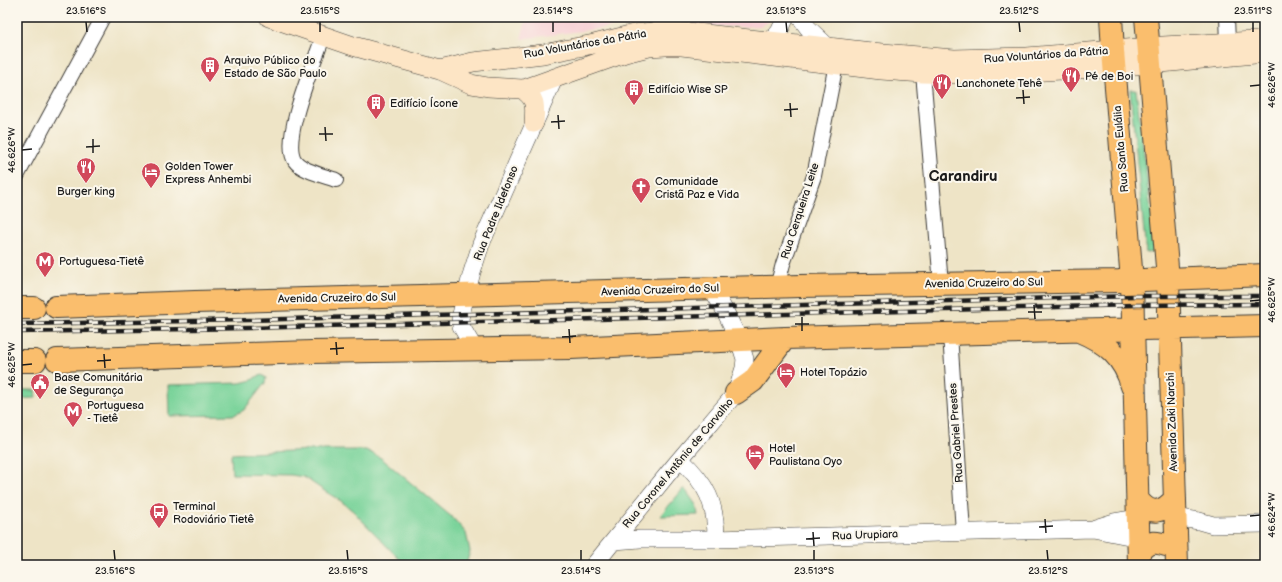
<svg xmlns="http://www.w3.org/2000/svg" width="1282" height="582" viewBox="0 0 1282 582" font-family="'Balsamiq Sans',sans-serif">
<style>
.built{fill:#f7cfd4}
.green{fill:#79d39a;stroke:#4a785b}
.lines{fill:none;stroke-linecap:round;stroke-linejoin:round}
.minor-casing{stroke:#3c3a36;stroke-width:16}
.tertiary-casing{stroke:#3c3a36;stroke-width:18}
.secondary-casing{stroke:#3c3a36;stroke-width:20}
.primary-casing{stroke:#3c3a36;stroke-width:24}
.minor{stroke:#fff;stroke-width:14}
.tertiary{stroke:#fff;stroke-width:17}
.secondary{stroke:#fde5c5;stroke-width:19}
.primary{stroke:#fabe6d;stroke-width:22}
.rail-casing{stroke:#1c1c1c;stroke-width:4.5}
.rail{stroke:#fbf7ec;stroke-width:3;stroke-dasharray:9;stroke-linecap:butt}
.ticks{fill:none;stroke:#1c1c1c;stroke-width:1.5}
.labels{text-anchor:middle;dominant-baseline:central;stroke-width:4;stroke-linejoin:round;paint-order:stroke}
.street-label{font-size:11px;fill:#1c1c1c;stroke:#fbf7ec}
.poi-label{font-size:11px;fill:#1c1c1c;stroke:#fbf7ec;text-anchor:start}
.district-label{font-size:15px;font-weight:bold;fill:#1c1c1c;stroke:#fbf7ec}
.neatline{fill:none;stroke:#1c1c1c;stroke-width:1.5}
.ticks-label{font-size:10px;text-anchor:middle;fill:#1c1c1c}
</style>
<rect width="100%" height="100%" fill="#fbf7ec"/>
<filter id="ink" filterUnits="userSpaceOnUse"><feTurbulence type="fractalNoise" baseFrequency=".025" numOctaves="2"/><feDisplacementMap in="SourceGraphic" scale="8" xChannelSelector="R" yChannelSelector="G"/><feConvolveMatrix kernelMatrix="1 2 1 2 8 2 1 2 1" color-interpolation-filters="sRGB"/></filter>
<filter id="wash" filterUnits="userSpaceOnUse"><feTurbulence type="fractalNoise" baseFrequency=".012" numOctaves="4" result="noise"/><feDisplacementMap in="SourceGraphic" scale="16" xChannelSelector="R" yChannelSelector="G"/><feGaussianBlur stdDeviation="0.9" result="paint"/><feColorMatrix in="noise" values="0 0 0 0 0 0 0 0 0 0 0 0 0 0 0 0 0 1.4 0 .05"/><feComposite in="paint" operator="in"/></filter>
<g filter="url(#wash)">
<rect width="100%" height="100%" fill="#eee4c6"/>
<!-- built -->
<path class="built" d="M527,17H770L769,22L760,26L741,27L634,24L521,39Z"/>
<!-- green -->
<path class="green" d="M1130,90H1136L1156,252L1146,253Z
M262,375L266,378L265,383L244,410L236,414L232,415L169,416L168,385L240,383L252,380L256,377Z
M17,390H35L36,398L17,399Z
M310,450H366L381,458L453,518L466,533L470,551L466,565H405L353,511L341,501L326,492L304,477L291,475L232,474L231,454Z
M684,488L696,505L698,515L660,516Z"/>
</g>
<g filter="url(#ink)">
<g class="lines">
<!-- minor casing -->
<g class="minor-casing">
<path id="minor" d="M1227,17L1228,43
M323,37C315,61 280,140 295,161C302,171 325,176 336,180
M923,73L941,284
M17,176L103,17
M777,287L783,264L814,176L836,64
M950,334L963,532"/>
</g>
<!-- tertiary casing -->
<g class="tertiary-casing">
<path id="tertiary" d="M800,17L808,28L828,47L831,52
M771,41L779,32L786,17
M475,350L461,326L460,318L472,272L481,244L554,79
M680,459C707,484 716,503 716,539
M1175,517L1199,521L1213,525L1265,524
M1095,528L1114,522L1138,518
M614,541L640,539H716L1093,529L1139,538
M594,565L675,465L736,393L744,368L745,359L739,340L725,311L712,289"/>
</g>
<!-- secondary casing -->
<g class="secondary-casing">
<path id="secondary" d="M269,17L353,46L440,70L471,84L488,87L522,89L527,88L625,53L649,47L665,46H682L881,70L923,73L954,74L1028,72L1094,68L1150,64L1265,53
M440,70L473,62L543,54L594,44L634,34L661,31L688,32L749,39L828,47L871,52L954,59L1027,57L1163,46L1254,41
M522,89C537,99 535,106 534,123"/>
</g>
<!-- primary casing -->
<g class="primary-casing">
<path id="primary" d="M1111,17L1113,51L1132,281L1139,565
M1146,17L1168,279L1177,565
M56,307L195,302L800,286L1119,281L1265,275
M17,308H34
M1079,331C1106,342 1124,357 1132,386
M57,360L312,352L571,348L785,338L1265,326
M17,361H35
M736,393L753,381L785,338
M1138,500C1151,516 1162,513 1175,499
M1139,553C1152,537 1159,543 1176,548"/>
</g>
<!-- minor -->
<use href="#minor" class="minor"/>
<!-- tertiary -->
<use href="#tertiary" class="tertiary"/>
<!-- secondary -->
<use href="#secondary" class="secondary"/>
<!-- primary -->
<use href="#primary" class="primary"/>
<!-- rail casing -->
<g class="rail-casing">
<path id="rail" d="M17,324L249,320L1134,296H1265
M17,332L249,328L1134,305L1265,304"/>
</g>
<!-- rail -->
<use href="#rail" class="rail"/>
</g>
</g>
<!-- ticks -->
<path class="ticks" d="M86,22L87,32M320,22V32M553,22V32M786,22L787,32M1019,22L1020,32M1253,22V32M1250,86L1260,85M1023,90L1024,104M1016,98L1030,97M790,103L791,117M784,110L798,109M558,115L559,129M551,122L565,121M325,127L326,141M319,134H333M93,139V153M86,147L100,146M22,150L32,149M1250,301L1260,300M1034,305L1035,319M1028,312H1042M802,317V331M795,324H809M569,329L570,343M562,337L576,336M336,342L337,355M330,349L344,348M104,354L105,368M97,361L111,360M22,365L32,364M1250,516L1260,515M1045,519L1046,533M1039,527L1053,526M813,532L814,546M806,539L820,538M114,550L115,560M347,550L348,560M581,550V560M814,550V560M1047,550L1048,560"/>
<!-- icons -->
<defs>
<g id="building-pin" transform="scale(1)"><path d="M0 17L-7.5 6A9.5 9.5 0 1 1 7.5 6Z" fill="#d1495b" stroke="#fbf7ec"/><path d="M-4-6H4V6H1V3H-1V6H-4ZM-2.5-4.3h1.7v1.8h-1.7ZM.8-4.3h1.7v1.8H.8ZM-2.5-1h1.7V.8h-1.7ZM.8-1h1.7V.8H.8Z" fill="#fff"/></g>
<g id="restaurant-pin" transform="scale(1)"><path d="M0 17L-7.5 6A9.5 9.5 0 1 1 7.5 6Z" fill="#d1495b" stroke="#fbf7ec"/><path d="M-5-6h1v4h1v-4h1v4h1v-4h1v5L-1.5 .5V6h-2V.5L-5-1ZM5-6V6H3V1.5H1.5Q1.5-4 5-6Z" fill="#fff"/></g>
<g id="hotel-pin" transform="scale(1)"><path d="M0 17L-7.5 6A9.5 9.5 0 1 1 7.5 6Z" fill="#d1495b" stroke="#fbf7ec"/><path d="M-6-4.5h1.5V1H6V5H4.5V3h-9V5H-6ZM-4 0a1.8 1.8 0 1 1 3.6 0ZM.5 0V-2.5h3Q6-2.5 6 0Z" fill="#fff"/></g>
<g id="church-pin" transform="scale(1)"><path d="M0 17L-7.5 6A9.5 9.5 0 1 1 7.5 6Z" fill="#d1495b" stroke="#fbf7ec"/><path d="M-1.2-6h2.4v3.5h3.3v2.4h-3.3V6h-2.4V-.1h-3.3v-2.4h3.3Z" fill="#fff"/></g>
<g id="metro-pin" transform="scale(1)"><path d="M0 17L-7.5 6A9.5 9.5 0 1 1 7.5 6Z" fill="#d1495b" stroke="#fbf7ec"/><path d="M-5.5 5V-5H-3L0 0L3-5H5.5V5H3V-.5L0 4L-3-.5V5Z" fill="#fff"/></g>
<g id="civic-pin" transform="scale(1)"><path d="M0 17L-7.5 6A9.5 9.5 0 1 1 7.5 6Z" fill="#d1495b" stroke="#fbf7ec"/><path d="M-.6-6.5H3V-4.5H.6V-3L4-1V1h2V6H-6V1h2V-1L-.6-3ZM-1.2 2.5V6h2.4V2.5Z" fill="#fff"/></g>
<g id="bus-pin" transform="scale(1)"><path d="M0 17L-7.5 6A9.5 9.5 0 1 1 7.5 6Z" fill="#d1495b" stroke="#fbf7ec"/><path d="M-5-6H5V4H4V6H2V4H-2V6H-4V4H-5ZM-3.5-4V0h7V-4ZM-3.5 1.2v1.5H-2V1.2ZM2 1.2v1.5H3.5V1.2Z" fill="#fff"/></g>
</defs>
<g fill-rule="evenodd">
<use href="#building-pin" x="210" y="66"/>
<use href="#restaurant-pin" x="1071" y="76"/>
<use href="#restaurant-pin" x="942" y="83"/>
<use href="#building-pin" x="634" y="89"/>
<use href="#building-pin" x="376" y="103"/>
<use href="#restaurant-pin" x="86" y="167"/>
<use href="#hotel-pin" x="151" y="172"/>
<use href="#church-pin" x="641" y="187"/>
<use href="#metro-pin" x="45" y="261"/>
<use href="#hotel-pin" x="786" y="372"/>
<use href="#civic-pin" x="40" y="383"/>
<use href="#metro-pin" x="73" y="411"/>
<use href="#hotel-pin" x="755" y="454"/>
<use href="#bus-pin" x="159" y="512"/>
</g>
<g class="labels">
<!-- street labels -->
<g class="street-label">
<text transform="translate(585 44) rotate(-10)">Rua Voluntários da Pátria</text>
<text transform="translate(1046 55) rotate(-4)">Rua Voluntários da Pátria</text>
<text transform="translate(1121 149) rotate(-95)">Rua Santa Eulália</text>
<text transform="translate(800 211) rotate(-72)">Rua Cerqueira Leite</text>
<text transform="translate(496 213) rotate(-68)">Rua Padre Ildefonso</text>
<text transform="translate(984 283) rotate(-1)">Avenida Cruzeiro do Sul</text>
<text transform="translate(660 290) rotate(-2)">Avenida Cruzeiro do Sul</text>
<text transform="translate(337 298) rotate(-1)">Avenida Cruzeiro do Sul</text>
<text transform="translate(1172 422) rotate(-92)">Avenida Zaki Narchi</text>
<text transform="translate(956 433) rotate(-94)">Rua Gabriel Prestes</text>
<text transform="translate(678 463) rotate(-50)">Rua Coronel Antônio de Carvalho</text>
<text transform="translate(865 535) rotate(-2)">Rua Urupiara</text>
</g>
<!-- poi labels -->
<g class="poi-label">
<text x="224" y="60">Arquivo Público do<tspan x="224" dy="13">Estado de São Paulo</tspan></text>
<text x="1085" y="76">Pé de Boi</text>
<text x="956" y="83">Lanchonete Tehê</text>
<text x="648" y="89">Edifício Wise SP</text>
<text x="390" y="103">Edifício Ícone</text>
<text x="165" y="166">Golden Tower<tspan x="165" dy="13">Express Anhembi</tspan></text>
<text x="655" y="181">Comunidade<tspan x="655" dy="13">Cristã Paz e Vida</tspan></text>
<text x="86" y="191" text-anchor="middle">Burger king</text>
<text x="59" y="261">Portuguesa-Tietê</text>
<text x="800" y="372">Hotel Topázio</text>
<text x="54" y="377">Base Comunitária<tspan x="54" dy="13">de Segurança</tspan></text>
<text x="87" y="405">Portuguesa<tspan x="87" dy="13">- Tietê</tspan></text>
<text x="769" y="448">Hotel<tspan x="769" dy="13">Paulistana Oyo</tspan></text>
<text x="173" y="506">Terminal<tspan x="173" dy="13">Rodoviário Tietê</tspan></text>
</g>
<!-- district labels -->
<g class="district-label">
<text x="963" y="176">Carandiru</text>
</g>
</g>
<!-- margin -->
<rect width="1282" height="582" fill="none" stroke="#fbf7ec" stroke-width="44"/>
<rect x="22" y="22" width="1238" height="538" class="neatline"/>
<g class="ticks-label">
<text x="86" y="14">23.516°S</text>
<text x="320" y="14">23.515°S</text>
<text x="553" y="14">23.514°S</text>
<text x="786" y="14">23.513°S</text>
<text x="1019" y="14">23.512°S</text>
<text x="1253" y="14">23.511°S</text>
<text transform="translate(1271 85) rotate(-90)" y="4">46.626°W</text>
<text transform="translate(11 150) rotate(-90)" y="4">46.626°W</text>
<text transform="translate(1271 300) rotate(-90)" y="4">46.625°W</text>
<text transform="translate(11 365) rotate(-90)" y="4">46.625°W</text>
<text transform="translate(1271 515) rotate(-90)" y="4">46.624°W</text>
<text x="115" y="574">23.516°S</text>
<text x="348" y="574">23.515°S</text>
<text x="581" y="574">23.514°S</text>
<text x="814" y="574">23.513°S</text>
<text x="1048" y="574">23.512°S</text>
</g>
</svg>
